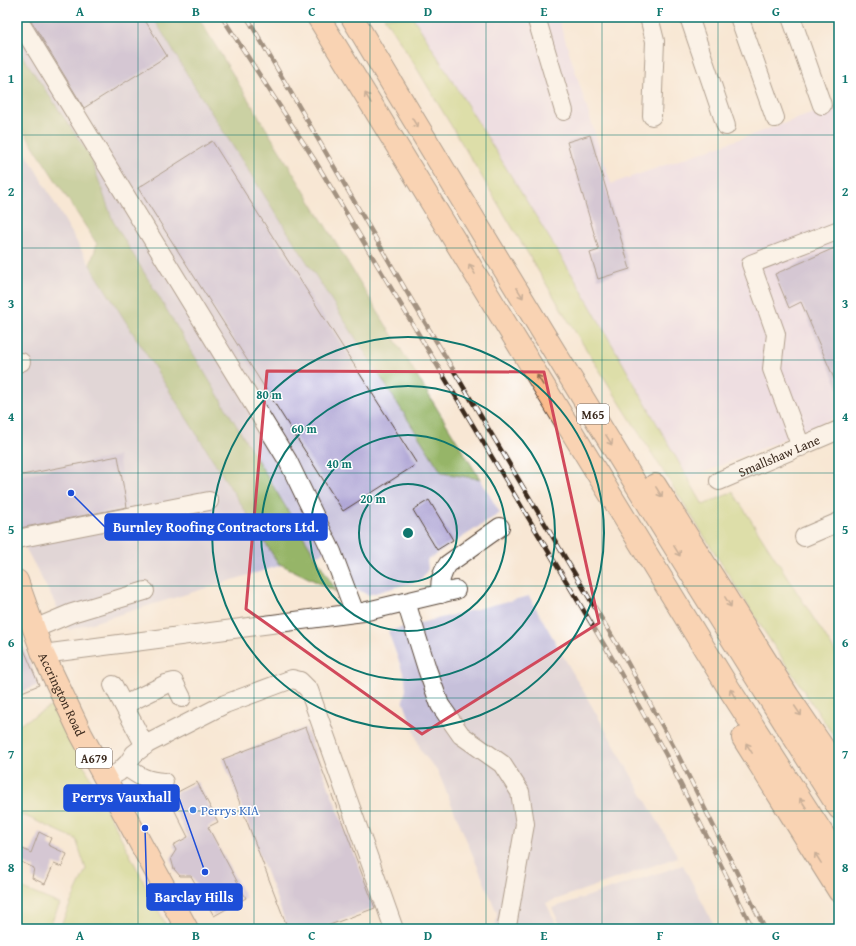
<svg xmlns="http://www.w3.org/2000/svg" width="856" height="946" viewBox="0 0 856 946" font-family="'Gentium Book Plus',serif">
<style>
.built{fill:#e3d3f2}
.industrial{fill:#c6c0da}
.green{fill:#bdd377;stroke:#7c7e4a}
.forest{fill:#96b568;stroke:#687043}
.building{fill:#aaa0d3}
.lines{fill:none;stroke-linecap:round;stroke-linejoin:round}
.minor-casing{stroke:#574639;stroke-width:20}
.major-casing{stroke:#574639;stroke-width:24}
.highway-casing{stroke:#574639;stroke-width:24}
.minor{stroke:#fff;stroke-width:18}
.major{stroke:#fbbb8c;stroke-width:22}
.highway{stroke:#fbbb8c;stroke-width:22}
.rail-casing{stroke:#3b2a1e;stroke-width:4.5}
.rail{stroke:#fff;stroke-width:3;stroke-dasharray:9;stroke-linecap:butt}
.oneway{stroke:#916b50}
.marked{fill:none;stroke:#d1495b;stroke-width:3;stroke-linejoin:round}
.grid{fill:none;stroke:#0f766e;stroke-width:1;stroke-opacity:0.55}
.ring{fill:none;stroke:#0f766e;stroke-width:2}
.shop-dot{fill:#3f7fe0;stroke:#fff;stroke-width:1.5}
.labels{text-anchor:middle;dominant-baseline:central;stroke-width:3;stroke-linejoin:round;paint-order:stroke}
.shield{fill:#fff;stroke:#766a62;stroke-width:1}
.shield-label{font-size:12px;font-weight:bold;fill:#3b2a1e}
.street-label{font-size:13px;fill:#3b2a1e;stroke:#fff}
.shop-label{font-size:13px;fill:#366cbe;stroke:#fff;text-anchor:start}
.centre{fill:#0f766e;stroke:#fff;stroke-width:2}
.ring-label{font-size:12px;text-anchor:middle;font-weight:bold;fill:#0f766e;stroke:#fff;stroke-width:3;stroke-linejoin:round;paint-order:stroke}
.leader{fill:none;stroke:#1d4ed8;stroke-width:1.5}
.callout-dot{fill:#1d4ed8;stroke:#fff;stroke-width:1.5}
.callout{fill:#1d4ed8;stroke:#1d4ed8;stroke-width:1.5}
.callout-label{font-size:14px;text-anchor:middle;font-weight:bold;fill:#fff}
.neatline{fill:none;stroke:#0f766e;stroke-width:1.5}
.grid-label{font-size:13px;text-anchor:middle;font-weight:bold;fill:#0f766e}
</style>
<rect width="100%" height="100%" fill="#fff"/>
<filter id="ink" filterUnits="userSpaceOnUse"><feTurbulence type="fractalNoise" baseFrequency=".025" numOctaves="2"/><feDisplacementMap in="SourceGraphic" scale="8" xChannelSelector="R" yChannelSelector="G"/><feConvolveMatrix kernelMatrix="1 2 1 2 8 2 1 2 1" color-interpolation-filters="sRGB"/></filter>
<filter id="wash" filterUnits="userSpaceOnUse"><feTurbulence type="fractalNoise" baseFrequency=".012" numOctaves="4" result="noise"/><feDisplacementMap in="SourceGraphic" scale="16" xChannelSelector="R" yChannelSelector="G"/><feGaussianBlur stdDeviation="0.9" result="paint"/><feColorMatrix in="noise" values="0 0 0 0 0 0 0 0 0 0 0 0 0 0 0 0 0 1.4 0 .05"/><feComposite in="paint" operator="in"/></filter>
<g filter="url(#wash)">
<rect width="100%" height="100%" fill="#f8e7d4"/>
<!-- built -->
<path class="built" d="M413,17H558L611,184L839,104V416L688,479L579,286Z"/>
<!-- industrial -->
<path class="industrial" d="M17,17H153L193,84L442,473L480,479L500,513L427,560L428,569L421,580L368,595L353,587L335,548L315,556L113,221L90,156L17,48Z
M17,137L90,265L278,563L282,565L69,630L24,545L17,523Z
M529,596L678,857L546,903L559,929H487L496,925L497,913L438,772L421,751L403,700L406,690L405,678L388,631Z
M683,865L716,929H562L552,908Z"/>
<!-- green -->
<path class="green" d="M384,17H413L579,286L703,505L733,492L839,658V744L764,631L569,322L413,62Z
M53,705L168,929H59L86,869L76,839L25,816L17,815V726Z
M23,889L60,904L48,929H17V901Z"/>
<!-- forest -->
<path class="forest" d="M153,17H198L480,479L442,473L193,84Z
M17,48L90,156L113,221L337,592L278,563L90,265L97,244L17,121Z"/>
<g id="blocks">
<!-- building -->
<path class="building" d="M29,17H143L167,56L84,108Z
M590,135L630,269L598,279L590,253L599,250L567,142Z
M212,141L417,464L343,511L138,188Z
M839,246V390L801,302L789,308L775,274Z
M118,456L127,507L20,528L17,519V476Z
M429,500L453,540L437,550L413,510Z
M17,633L39,685L17,694Z
M306,727L375,908L319,929H288L223,759Z
M197,782L218,822L208,827L246,898L214,916L191,876H180L174,869L171,858L176,850L173,845L188,837L168,797Z
M39,832L51,838L48,845L67,854L62,867L54,864L45,884L32,878L34,868L17,860V846L31,853Z"/>
</g>
</g>
<g filter="url(#ink)">
<use href="#blocks" fill-opacity="0" stroke="#574639" stroke-width="1"/>
<g class="lines">
<!-- minor casing -->
<g class="minor-casing">
<g id="minor">
<path d="M536,17L564,111"/>
<path d="M649,17L655,41L652,116"/>
<path d="M689,17L726,126"/>
<path d="M739,17L775,118"/>
<path d="M791,17L822,105"/>
<path d="M17,18L288,461L332,552L355,613"/>
<path d="M17,363L21,362"/>
<path d="M801,447L772,369L776,334L751,264L839,230"/>
<path id="s1" d="M719,481L839,430"/>
<path d="M804,537L839,522"/>
<path d="M17,539L209,501"/>
<path d="M441,594C439,582 441,574 448,564L500,527"/>
<path d="M406,602L427,669L440,705L461,735L502,764L520,792L525,824L507,926L509,929"/>
<path d="M34,629L72,613L145,591"/>
<path d="M43,654L363,612L456,590"/>
<path d="M113,685L145,746"/>
<path d="M124,705L166,684L174,682L182,698"/>
<path d="M125,766C140,777 146,781 164,782"/>
<path d="M106,779L119,772L128,763L134,754L147,744L225,704L292,679L300,681L309,690L394,929"/>
</g>
</g>
<!-- major casing -->
<g class="major-casing">
<g id="major">
<path id="s2" d="M17,581L43,654L81,734L187,929"/>
</g>
</g>
<!-- highway casing -->
<g class="highway-casing">
<path id="highway" d="M318,17L728,687L839,859
M352,17C511,282 672,547 839,808
M655,485L788,696L839,771
M743,738L839,891"/>
</g>
<!-- minor -->
<use href="#minor" class="minor"/>
<!-- major -->
<use href="#major" class="major"/>
<!-- highway -->
<use href="#highway" class="highway"/>
<!-- rail casing -->
<g class="rail-casing">
<path id="rail" d="M222,17L314,159L615,663L666,755L753,929
M247,17L411,299L625,658L675,749L765,929"/>
</g>
<!-- rail -->
<use href="#rail" class="rail"/>
</g>
<!-- one-way arrows -->
<defs><path id="oneway-shaft" d="M-6 0H5M1.5-3L5.5 0L1.5 3" fill="none" stroke-width="1.6" stroke-linecap="round" stroke-linejoin="round"/></defs>
<g class="oneway">
<use href="#oneway-shaft" transform="translate(368 98) rotate(-121)"/>
<use href="#oneway-shaft" transform="translate(415 123) rotate(59)"/>
<use href="#oneway-shaft" transform="translate(472 269) rotate(-121)"/>
<use href="#oneway-shaft" transform="translate(520 293) rotate(58)"/>
<use href="#oneway-shaft" transform="translate(540 380) rotate(-121)"/>
<use href="#oneway-shaft" transform="translate(609 440) rotate(58)"/>
<use href="#oneway-shaft" transform="translate(659 492) rotate(58)"/>
<use href="#oneway-shaft" transform="translate(677 551) rotate(58)"/>
<use href="#oneway-shaft" transform="translate(728 602) rotate(58)"/>
<use href="#oneway-shaft" transform="translate(733 694) rotate(-123)"/>
<use href="#oneway-shaft" transform="translate(798 711) rotate(56)"/>
<use href="#oneway-shaft" transform="translate(749 748) rotate(-122)"/>
<use href="#oneway-shaft" transform="translate(803 803) rotate(-123)"/>
<use href="#oneway-shaft" transform="translate(818 858) rotate(-122)"/>
</g>
</g>
<!-- marked area -->
<path d="M0 0H856V946H0ZM267,371L544,372L599,623L422,734L246,609Z" fill="#f8e7d4" fill-opacity=".55" fill-rule="evenodd"/>
<path class="marked" d="M267,371L544,372L599,623L422,734L246,609Z"/>
<!-- grid -->
<path class="grid" d="M138,17V929M254,17V929M370,17V929M486,17V929M602,17V929M718,17V929M17,135H839M17,248H839M17,360H839M17,473H839M17,586H839M17,698H839M17,811H839"/>
<!-- distance rings -->
<g class="ring">
<circle cx="408" cy="533" r="49"/>
<circle cx="408" cy="533" r="98"/>
<circle cx="408" cy="533" r="147"/>
<circle cx="408" cy="533" r="196"/>
</g>
<!-- markers -->
<circle class="shop-dot" cx="193" cy="810" r="4"/>
<g class="labels">
<!-- shield labels -->
<g class="shield">
<rect x="577" y="404" width="32" height="20" rx="3"/>
<rect x="76" y="748" width="36" height="20" rx="3"/>
</g>
<g class="shield-label">
<text x="593" y="414">M65</text>
<text x="94" y="758">A679</text>
</g>
<!-- street labels -->
<g class="street-label">
<text stroke="none"><textPath href="#s1" startOffset="65">Smallshaw Lane</textPath></text>
<text stroke="none"><textPath href="#s2" startOffset="122">Accrington Road</textPath></text>
</g>
<!-- shop labels -->
<g class="shop-label">
<text x="201" y="810">Perrys KIA</text>
</g>
</g>
<circle cx="408" cy="533" r="6" class="centre"/>
<g class="ring-label">
<text x="269" y="399">80 m</text>
<text x="304" y="433">60 m</text>
<text x="339" y="468">40 m</text>
<text x="373" y="503">20 m</text>
</g>
<!-- callouts -->
<path class="leader" d="M71 493L105 527M205 872L179 798M145 828L147 897"/>
<g class="callout-dot">
<circle cx="71" cy="493" r="4"/>
<circle cx="205" cy="872" r="4"/>
<circle cx="145" cy="828" r="4"/>
</g>
<g class="callout">
<rect x="105" y="514" width="222" height="26" rx="4"/>
<rect x="64" y="785" width="115" height="26" rx="4"/>
<rect x="147" y="884" width="95" height="26" rx="4"/>
</g>
<g class="callout-label">
<text x="216" y="532">Burnley Roofing Contractors Ltd.</text>
<text x="122" y="802">Perrys Vauxhall</text>
<text x="194" y="902">Barclay Hills</text>
</g>
<!-- margin -->
<rect width="856" height="946" fill="none" stroke="#fff" stroke-width="44"/>
<rect x="22" y="22" width="812" height="902" class="neatline"/>
<g class="grid-label">
<text x="80" y="16">A</text>
<text x="196" y="16">B</text>
<text x="312" y="16">C</text>
<text x="428" y="16">D</text>
<text x="544" y="16">E</text>
<text x="660" y="16">F</text>
<text x="776" y="16">G</text>
<text x="11" y="83">1</text>
<text x="845" y="83">1</text>
<text x="11" y="196">2</text>
<text x="845" y="196">2</text>
<text x="11" y="308">3</text>
<text x="845" y="308">3</text>
<text x="11" y="421">4</text>
<text x="845" y="421">4</text>
<text x="11" y="534">5</text>
<text x="845" y="534">5</text>
<text x="11" y="647">6</text>
<text x="845" y="647">6</text>
<text x="11" y="759">7</text>
<text x="845" y="759">7</text>
<text x="11" y="872">8</text>
<text x="845" y="872">8</text>
<text x="80" y="940">A</text>
<text x="196" y="940">B</text>
<text x="312" y="940">C</text>
<text x="428" y="940">D</text>
<text x="544" y="940">E</text>
<text x="660" y="940">F</text>
<text x="776" y="940">G</text>
</g>
</svg>
